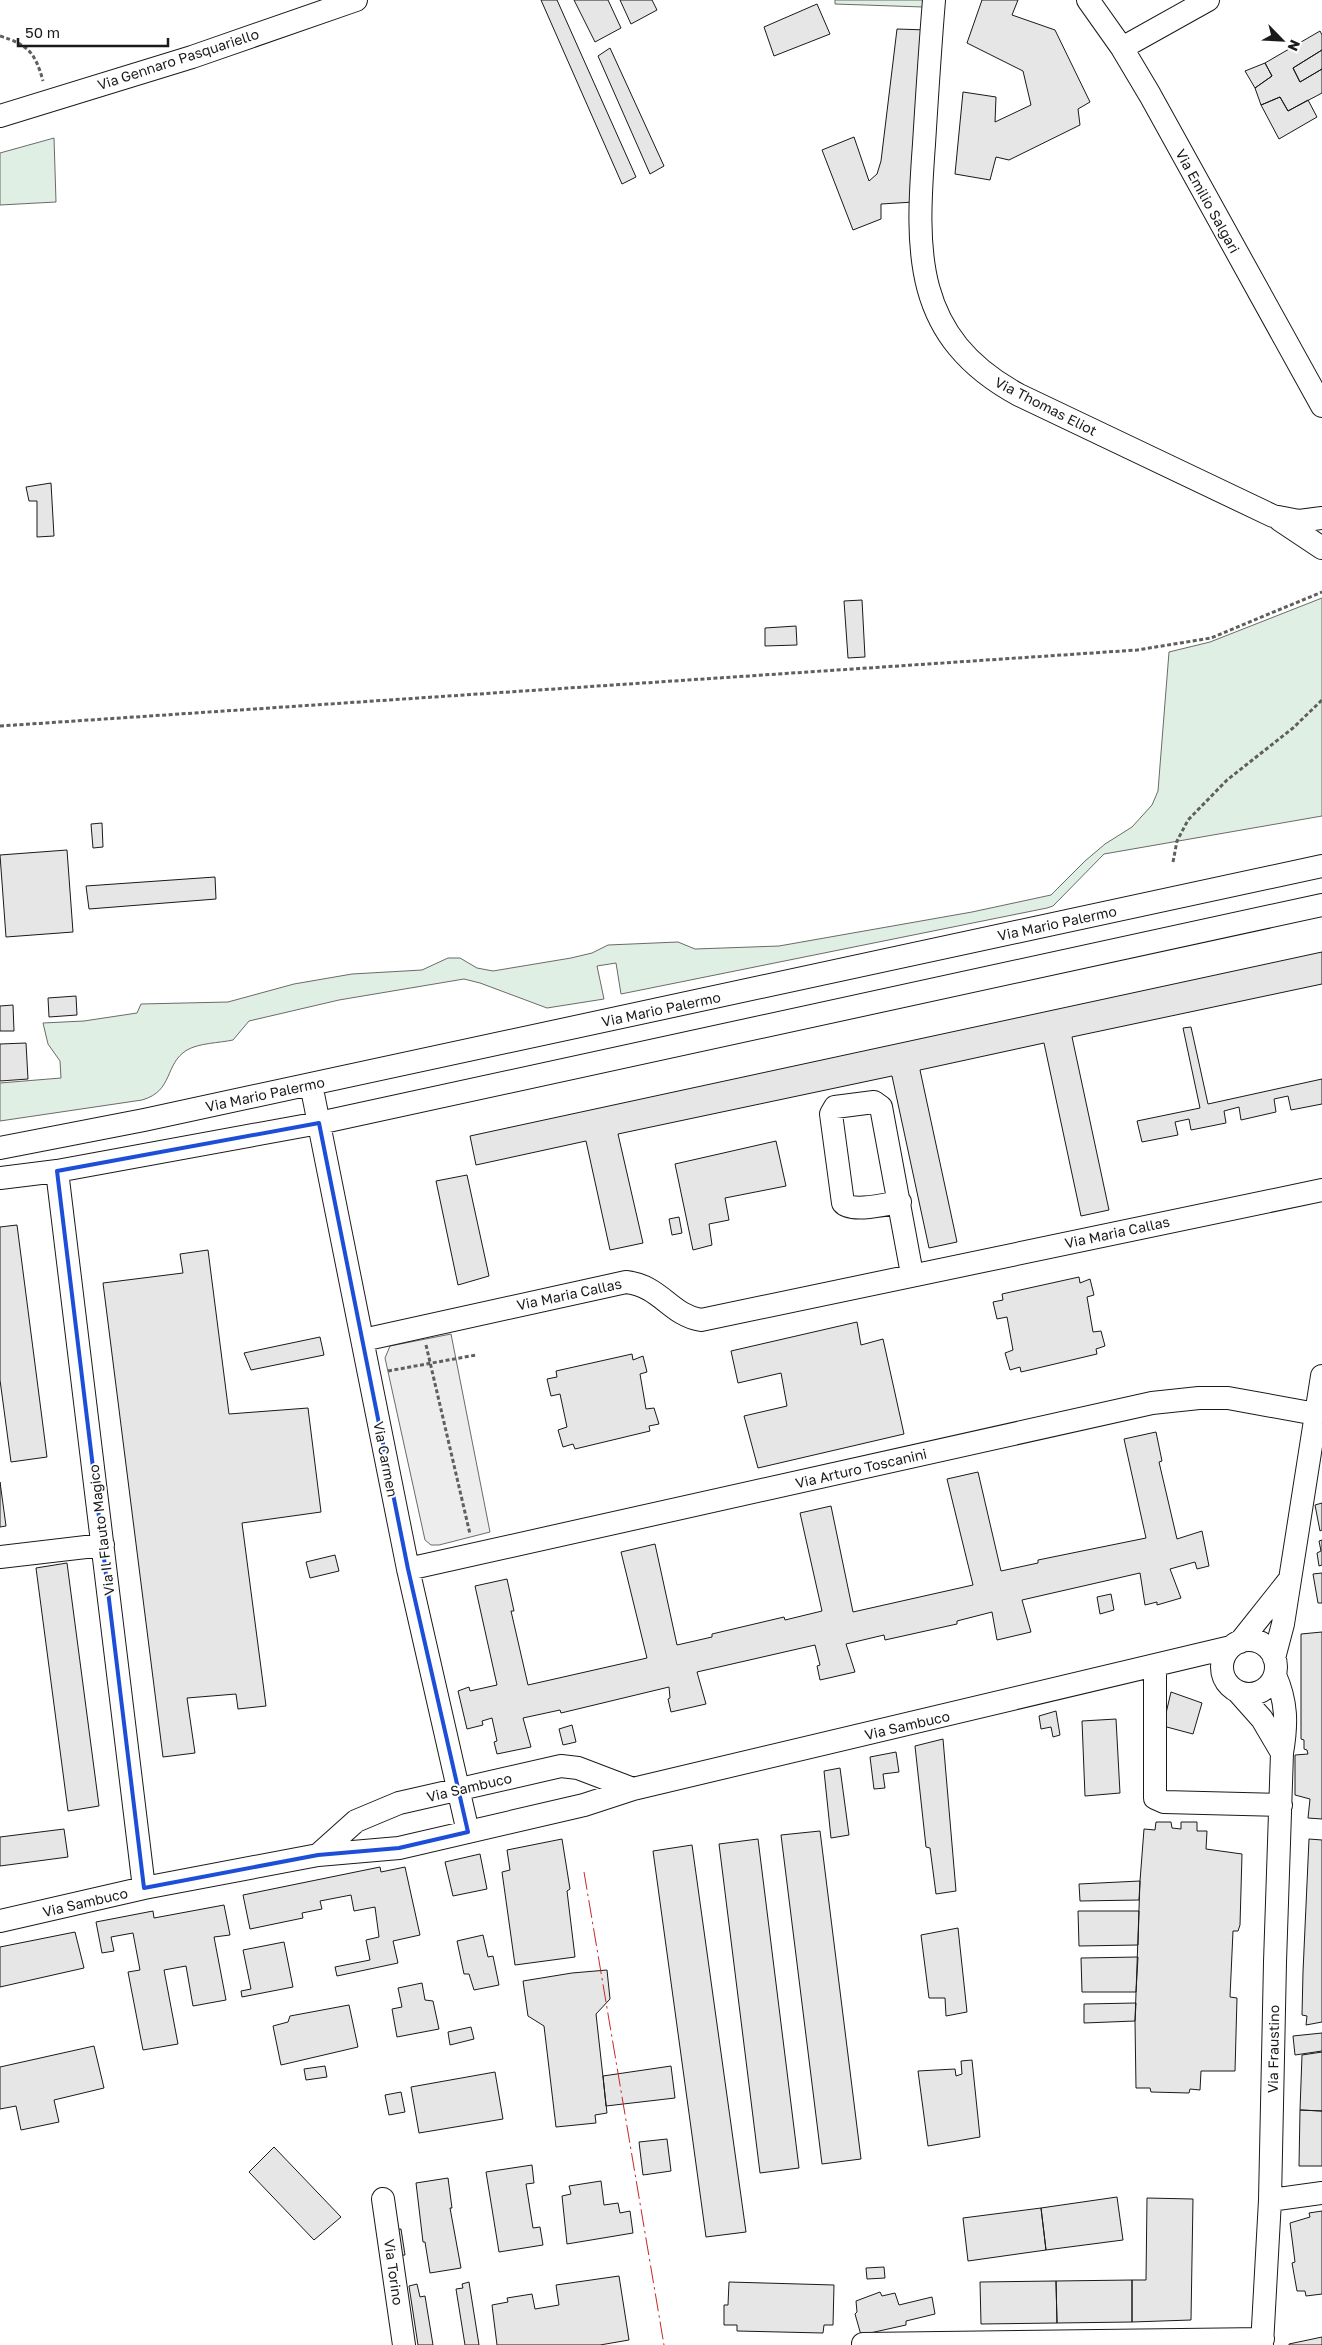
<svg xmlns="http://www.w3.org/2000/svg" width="1322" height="2345" viewBox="0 0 1322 2345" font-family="'Golos Text',sans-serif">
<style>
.green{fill:#e0efe3;stroke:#6a6a6a}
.parking{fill:#ededed;stroke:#6a6a6a}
.building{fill:#e6e6e6;stroke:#1a1a1a}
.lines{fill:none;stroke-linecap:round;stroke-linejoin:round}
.minor-casing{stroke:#1a1a1a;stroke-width:24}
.path{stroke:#5f5f5f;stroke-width:3;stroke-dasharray:4 2.5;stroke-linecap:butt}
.minor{stroke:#fff;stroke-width:22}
.power{stroke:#c62828;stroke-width:1;stroke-dasharray:18 4 2.5 4;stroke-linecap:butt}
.marked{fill:none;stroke:#1d4ed8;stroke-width:4;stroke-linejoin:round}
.labels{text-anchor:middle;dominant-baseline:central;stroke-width:4;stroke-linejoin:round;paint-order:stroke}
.street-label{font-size:14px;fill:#1a1a1a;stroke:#fff}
</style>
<rect width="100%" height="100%" fill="#fff"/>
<!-- green -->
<path class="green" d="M835,0H924L923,7L835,4Z
M54,138L56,202L0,205V153Z
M1322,598V816L1104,854L1053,906L1047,908L621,994L616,963L597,966L604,999L547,1008L480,983L464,979L339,1000L249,1021L233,1040C219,1043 199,1043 187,1050C164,1064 174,1091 142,1100L0,1121V1083L61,1078L60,1061L48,1044L43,1023L84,1021L137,1013L141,1004L228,1002L294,984L352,974L422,970L448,958H460L477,968L493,971L571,958L592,953L608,945L678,942L695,949L779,946L972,912L1051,895L1085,861L1105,844L1132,827L1152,805L1158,791L1169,652L1210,642Z"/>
<!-- parking -->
<path class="parking" d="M451,1334L490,1532L439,1545H431L425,1540L385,1358L390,1346Z"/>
<!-- building -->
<path class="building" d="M541,0H557L636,177L622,184Z
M574,0H608L621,28L595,42Z
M620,0H652L657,10L631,24Z
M982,0H1018L1012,15L1055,30L1090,102L1078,109L1080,125L1009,160L996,157L990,180L955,174L963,92L996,97L995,122L1031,105L1023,71L967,43Z
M817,4L830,34L774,56L764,27Z
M897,29L927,30L914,202L881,204V219L853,230L822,150L854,137L869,181L877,174L881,161Z
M1320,31L1322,35V50L1293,68L1300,82L1322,69V93L1288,111L1280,97L1261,105L1255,88L1272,76L1265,63Z
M610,48L664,166L650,174L598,56Z
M1322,50V69L1300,82L1293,68Z
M1265,63L1272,76L1255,88L1245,71Z
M1280,97L1288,111L1308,100L1317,117L1279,139L1261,105Z
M51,483L54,536L37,537V501H29L26,487Z
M862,600L865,657L848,658L844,601Z
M796,626L797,645L765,646V628Z
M102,823L103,847L93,848L91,824Z
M67,850L73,932L6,937L0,855Z
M215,877L216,899L89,909L86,886Z
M1322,952V984L1072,1037L1109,1210L1081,1216L1044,1043L920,1070L957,1242L929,1248L892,1076L618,1134L643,1243L610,1250L586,1141L476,1165L470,1136Z
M76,996L77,1015L49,1017L48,998Z
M13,1005L14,1031H0V1006Z
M1191,1027L1208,1104L1322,1079V1104L1291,1110L1288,1096L1274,1099L1276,1112L1241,1120L1239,1107L1224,1111L1226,1123L1191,1130L1189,1119L1175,1122L1178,1135L1142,1142L1137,1121L1200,1108L1183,1028Z
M26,1043L28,1079L0,1081V1044Z
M776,1141L786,1186L725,1198L729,1220L709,1224L712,1245L693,1250L675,1164Z
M467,1175L489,1276L458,1285L436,1181Z
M679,1217L682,1233L672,1235L669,1219Z
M17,1225L47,1457L11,1462L0,1380V1227Z
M208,1250L229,1414L308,1408L321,1512L242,1523L266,1706L238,1709L236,1694L187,1698L195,1753L163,1757L103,1283L183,1273L180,1254Z
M1079,1277L1080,1283L1090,1279L1094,1295L1087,1297L1093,1332L1101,1331L1105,1346L1096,1349L1097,1354L1021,1372L1020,1367L1010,1370L1005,1353L1013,1350L1007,1317L997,1319L993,1302L1003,1300L1002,1294Z
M857,1322L861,1345L883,1339L904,1434L758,1468L744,1416L787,1406L781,1373L738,1383L731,1351Z
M320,1337L324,1355L251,1370L244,1353Z
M632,1354L633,1360L643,1356L647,1372L640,1374L646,1409L654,1408L659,1424L649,1426L650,1431L575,1449L573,1444L563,1447L558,1430L567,1427L560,1394L551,1396L547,1379L557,1377L556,1371Z
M1156,1432L1162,1461L1159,1462L1177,1539L1202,1531L1209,1566L1197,1569L1195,1562L1170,1569L1181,1598L1157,1605V1602L1145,1605L1140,1573L1022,1600L1031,1632L997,1640L992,1612L957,1621V1624L885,1640L884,1635L846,1644L855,1672L820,1680L817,1666L820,1665L815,1645L697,1672L706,1704L671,1712L668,1699L670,1698L669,1687L561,1713L560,1710L523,1718L531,1747L497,1754L494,1742L497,1741L492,1718L482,1721L483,1725L467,1729L458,1691L469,1687L470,1691L497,1685L475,1586L507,1579L514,1611H511L528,1685L647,1658L621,1552L655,1544L677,1645L712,1637V1634L784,1617L785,1620L822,1611L800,1513L831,1506L853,1612L973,1585L947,1479L978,1472L1001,1571L1038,1563V1560L1146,1538L1124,1439Z
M0,1482L6,1526L0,1527Z
M1322,1503V1530L1320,1531L1315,1505Z
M1322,1540V1565L1319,1566L1317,1553L1321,1551L1319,1541Z
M335,1555L339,1571L310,1578L306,1562Z
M67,1563L99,1806L68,1811L36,1568Z
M1322,1573V1603H1318L1313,1574Z
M1111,1594L1114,1610L1100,1614L1097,1597Z
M1322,1632V1819L1308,1818L1310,1799L1295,1795V1755L1308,1754L1307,1750L1304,1749V1740L1301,1739V1634Z
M1171,1692L1202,1703L1193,1734L1163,1726Z
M1056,1711L1060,1735L1053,1737L1051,1727L1041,1729L1039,1716Z
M1116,1719L1120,1793L1085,1796L1082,1721Z
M572,1725L576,1742L563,1745L559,1729Z
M943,1739L956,1891L936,1894L930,1848L926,1847L915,1746Z
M896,1752L899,1772L883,1774L885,1788L874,1789L870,1757Z
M840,1768L849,1835L831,1838L824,1771Z
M1156,1822H1171L1172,1828L1181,1829V1822H1197V1831H1207L1206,1849L1242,1854L1240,1925L1238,1931H1233L1230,1997L1237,1998L1235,2071H1201L1200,2090L1190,2089L1189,2093L1151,2092L1150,2088H1136L1135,2021L1140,1881L1144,1829L1155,1830Z
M64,1829L68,1857L0,1866V1837Z
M820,1831L861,2159L822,2164L781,1835Z
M562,1839L570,1889L567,1891L575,1957L515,1965L502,1872L510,1870L507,1850Z
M758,1839L799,2168L760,2173L719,1844Z
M1309,1839L1322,1840V2022L1306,2025L1307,2016L1302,2015L1303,1972Z
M692,1845L746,2232L706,2237L653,1851Z
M480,1854L487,1889L453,1896L445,1862Z
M380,1867L381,1872L405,1867L420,1935L393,1941L398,1963L337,1976L335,1967L370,1960L366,1940L379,1937L375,1907L354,1911L351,1895L320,1901L322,1909L302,1913L303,1918L250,1929L243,1895Z
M1140,1881L1139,1900L1080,1901L1079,1884Z
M224,1905L230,1935L214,1937L226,2000L193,2006L186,1966L164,1970L178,2044L143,2050L128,1972L140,1970L133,1933L111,1937L114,1951L102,1953L96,1922L153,1911L154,1918Z
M1078,1911H1139L1138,1945L1079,1946Z
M958,1928L967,2012L946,2016L945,1998H929L921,1935Z
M75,1932L84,1968L0,1987V1947Z
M483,1935L488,1957L493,1956L499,1985L474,1990L469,1974H464L457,1941Z
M284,1942L293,1987L242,1997L241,1991L251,1989L243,1950Z
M1138,1957L1136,1992H1082L1081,1958Z
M607,1970L610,1999L596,2014L607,2113L595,2115L596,2123L556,2127L544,2026L528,2016L523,1981L572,1973Z
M422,1983L425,2000L433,2001L439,2029L397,2037L392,2009L402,2007L398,1988Z
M1136,2003L1135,2021L1084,2023V2004Z
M349,2005L358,2047L281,2065L273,2026L288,2022L290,2016Z
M471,2027L474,2039L450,2045L448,2032Z
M1322,2033V2051L1295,2055L1293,2036Z
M94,2046L104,2088L54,2100L59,2122L21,2130L16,2106L0,2109V2067Z
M1322,2052V2111L1300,2110L1302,2055Z
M972,2060L980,2137L928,2146L918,2071L955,2069L956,2076L962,2074L961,2061Z
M325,2066L327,2077L306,2080L304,2069Z
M671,2066L675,2098L606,2106L603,2076Z
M495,2072L503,2119L419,2133L411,2087Z
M401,2092L405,2112L389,2115L385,2095Z
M1300,2110L1322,2111V2166H1299Z
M667,2139L671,2171L643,2175L639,2142Z
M274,2147L341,2217L314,2240L249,2172Z
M532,2165L534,2183L526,2184L533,2228L540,2227L543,2245L499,2252L486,2172Z
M448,2178L452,2208H450L461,2268L430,2273L425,2242H423L416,2183Z
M601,2181L604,2205L618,2203L620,2213L630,2211L633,2233L567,2244L562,2196L571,2194L569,2186Z
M1117,2197L1123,2240L1046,2250L1041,2208Z
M1147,2198L1193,2199L1191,2320L1132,2322V2280H1146Z
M1041,2208L1046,2250L968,2261L963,2218Z
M1322,2211V2294L1306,2296L1305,2291H1297L1292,2263L1295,2262L1290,2223L1310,2217L1309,2213Z
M401,2229L405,2255L395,2256L392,2230Z
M884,2267L885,2278L867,2279L866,2268Z
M619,2276L629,2340L600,2345H497L492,2305L508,2302L507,2298L532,2294L535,2309L559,2305L556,2285Z
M1132,2280V2322L1057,2323L1056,2281Z
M1056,2281L1057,2323L981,2324L980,2282Z
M469,2282L479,2345H465L456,2289L463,2288L462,2284Z
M729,2282L834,2285L833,2325H824L823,2333L737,2331V2325H724V2305H728Z
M417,2284L420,2297L425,2296L433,2345H418L409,2286Z
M880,2292L882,2296L895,2293L899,2305L932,2297L935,2314L906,2321V2325L861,2335L855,2314L857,2312L856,2301Z
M1322,2337V2345H1289V2344Z"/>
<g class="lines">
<!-- minor casing -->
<g class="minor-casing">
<path id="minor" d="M934,0C930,48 927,96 924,144C916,252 912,337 1019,395L1273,516L1299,521L1322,518
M1088,0L1122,48L1150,95L1322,406
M1122,48L1208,0
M0,116L192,57L356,0
M1280,520L1322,548
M311,1084L408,1569L468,1832
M0,1148L144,1120L1322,866
M57,1171L144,1888
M0,1178L57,1171L319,1123L1322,905
M900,1202C887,1204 851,1213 843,1203L831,1114L835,1107L874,1102L881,1107L912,1274
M363,1340L626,1282C661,1286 670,1315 701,1320L1322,1190
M0,1557L103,1545
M408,1569L1152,1403L1199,1398H1228L1316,1414
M1222 1667a27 27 0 1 1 54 0a27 27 0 1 1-54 0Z
M1240,1642L1290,1579
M1274,1658L1283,1624L1322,1376
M1155,1666V1798L1164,1802L1281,1805
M1238,1692L1262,1719L1282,1753
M318,1855L356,1821L399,1803L561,1766L578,1768L633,1789
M0,1921L144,1888L318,1855L399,1848L584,1805L633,1789L1231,1647
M383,2199L404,2345
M1270,2200L1322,2193
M863,2344L1263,2339
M1262,2345L1270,2200L1275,1962L1282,1753C1287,1724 1287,1702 1275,1675"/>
</g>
<!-- path -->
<path class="path" d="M0,36C28,45 35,52 43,81
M0,726L1137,650L1211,638L1322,592
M1173,862L1177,841L1188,820L1227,780L1293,728L1322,700
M426,1345L470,1534
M388,1371L476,1355"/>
<!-- minor -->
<use href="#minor" class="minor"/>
<!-- power -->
<path class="power" d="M584,1872L664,2345"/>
</g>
<!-- marked area -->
<path class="marked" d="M319,1123L408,1569L468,1832L399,1848L318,1855L144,1888L57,1171Z"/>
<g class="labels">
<!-- street labels -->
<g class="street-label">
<text transform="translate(178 59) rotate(-18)">Via Gennaro Pasquariello</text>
<text transform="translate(1208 201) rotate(61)">Via Emilio Salgari</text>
<text transform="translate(1046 406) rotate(27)">Via Thomas Eliot</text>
<text transform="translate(1057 923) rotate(-12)">Via Mario Palermo</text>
<text transform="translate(661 1009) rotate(-12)">Via Mario Palermo</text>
<text transform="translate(265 1094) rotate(-12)">Via Mario Palermo</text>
<text transform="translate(1117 1232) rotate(-12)">Via Maria Callas</text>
<text transform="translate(569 1294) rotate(-12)">Via Maria Callas</text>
<text transform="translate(386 1459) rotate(79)">Via Carmen</text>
<text transform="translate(861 1468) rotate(-13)">Via Arturo Toscanini</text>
<text transform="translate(101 1530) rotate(-97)">Via Il Flauto Magico</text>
<text transform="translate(907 1725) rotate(-13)">Via Sambuco</text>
<text transform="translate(469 1787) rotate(-13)">Via Sambuco</text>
<text transform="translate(85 1902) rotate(-13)">Via Sambuco</text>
<text transform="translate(1273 2049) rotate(-89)">Via Fraustino</text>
<text transform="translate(394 2272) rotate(82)">Via Torino</text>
</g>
</g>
<!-- north arrow -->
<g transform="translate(1282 40) rotate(114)" stroke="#ffffff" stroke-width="4" paint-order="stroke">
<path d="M0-4L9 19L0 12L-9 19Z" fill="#1a1a1a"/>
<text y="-8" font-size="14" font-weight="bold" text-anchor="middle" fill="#1a1a1a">N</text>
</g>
<!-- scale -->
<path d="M18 38v8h150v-8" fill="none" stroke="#1a1a1a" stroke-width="2.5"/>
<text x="25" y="38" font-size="15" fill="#1a1a1a" stroke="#ffffff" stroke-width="4" paint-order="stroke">50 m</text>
</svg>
